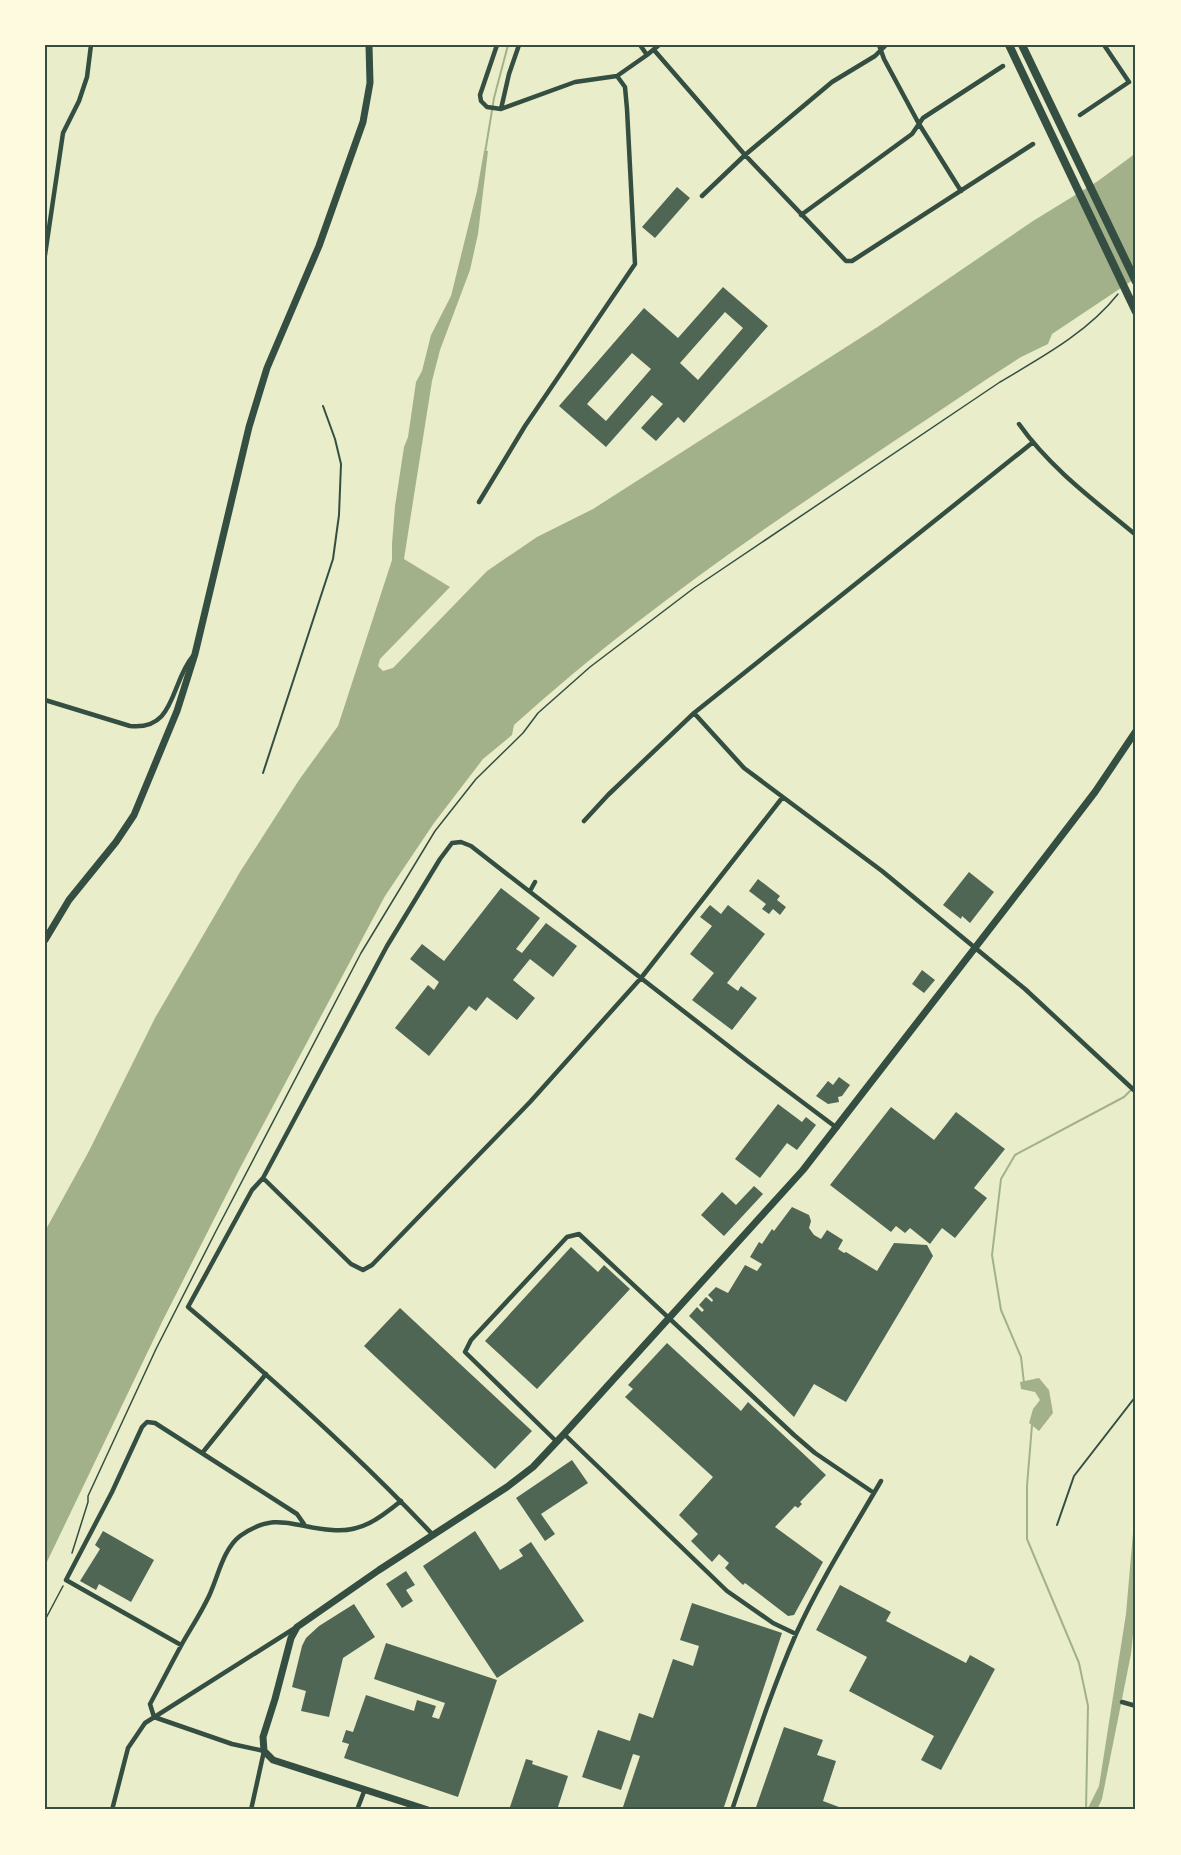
<svg xmlns="http://www.w3.org/2000/svg" width="1181" height="1855" viewBox="0 0 1181 1855" font-family="'PT Serif',serif">
<style>
.water{fill:#a3b18a}
.lines{fill:none;stroke-linecap:round;stroke-linejoin:round}
.stream{stroke:#a3b18a;stroke-width:2}
.building{fill:#4f6655;fill-rule:evenodd}
.path{stroke:#344e41;stroke-width:1.5}
.service{stroke:#344e41;stroke-width:2}
.minor{stroke:#344e41;stroke-width:4.5}
.secondary{stroke:#344e41;stroke-width:7}
.primary{stroke:#344e41;stroke-width:8}
.neatline{fill:none;stroke:#344e41;stroke-width:2}
</style>
<rect width="100%" height="100%" fill="#e9edc9"/>
<!-- water -->
<path class="water" d="M484,151H488L478,234L470,270L440,350L432,381L404,559L450,587L380,659L378,666L383,671L393,668L487,571L537,537L593,509L879,326L1033,221L1098,181L1136,153V278L1052,334L1048,344L1021,357L987,379C825,488 659,593 514,725L512,735L483,759L434,823L385,896L239,1170L163,1320L45,1566V1231L89,1151L155,1018L240,872L299,780L338,726L392,560V544L395,506L404,447L408,437L416,382L422,371L431,335L451,296L477,191Z
M1039,1378L1049,1390L1053,1413L1039,1431L1029,1423L1033,1409L1040,1400L1035,1392L1021,1389L1020,1382Z
M1136,1498V1605L1131,1654L1102,1799L1097,1810H1087L1099,1786L1126,1614Z"/>
<g class="lines">
<!-- stream -->
<path class="stream" d="M485,153L494,98L508,45
M1024,1383L1021,1357L1001,1310L992,1255L1001,1179L1015,1155L1124,1097L1136,1085
M1032,1425L1027,1486V1539L1079,1663L1088,1706L1086,1810"/>
</g>
<!-- building -->
<path class="building" d="M677,187L690,198L655,238L642,227Z
M723,287L768,326L684,423L678,417L656,441L649,435L641,428L663,404L652,395L606,447L559,406L644,308L678,338ZM725,312L743,328L698,380L680,363ZM632,353L651,369L606,421L587,404Z
M969,872L994,892L970,923L962,916L961,919L943,905Z
M758,879L780,896L777,900L786,907L780,915L773,909L769,914L762,909L766,904L749,891Z
M501,888L540,918L516,949L522,953L546,923L577,946L553,977L530,959L513,980L535,998L517,1020L487,997L476,1011L469,1006L429,1056L395,1028L428,985L434,990L439,982L410,959L422,944L444,961Z
M710,905L721,914L728,905L765,934L727,983L738,991L741,986L757,998L732,1030L692,1000L714,973L690,954L712,926L700,917Z
M922,970L935,980L924,993L912,984Z
M839,1077L850,1085L842,1096L838,1097L839,1102L828,1104L816,1096L828,1081L833,1085Z
M778,1104L802,1122L806,1117L816,1125L797,1150L787,1143L760,1178L735,1159Z
M891,1107L934,1140L956,1112L1005,1149L974,1188L987,1198L955,1238L942,1228L930,1244L910,1228L905,1233L896,1226L891,1232L830,1185Z
M754,1186L763,1194L724,1236L701,1215L722,1192L736,1205Z
M792,1207L809,1215L811,1221L809,1228L814,1235L821,1239L827,1230L843,1240L838,1249L844,1253L846,1252L877,1271L894,1243L927,1245L933,1256L846,1402L814,1384L794,1417L689,1316L697,1307L702,1312L704,1310L699,1305L706,1297L712,1302L713,1300L708,1295L716,1287L728,1293L745,1265L757,1271L762,1264L750,1257L759,1242L762,1244L772,1229L774,1231Z
M571,1247L598,1272L604,1265L630,1289L537,1389L485,1341Z
M400,1308L532,1431L495,1469L364,1346Z
M667,1343L741,1411L748,1402L826,1475L800,1502L802,1504L798,1508L795,1506L775,1527L823,1562L794,1615L788,1616L745,1583L743,1585L725,1568L729,1563L719,1554L712,1562L691,1541L698,1534L679,1515L713,1477L625,1397L633,1389L628,1385Z
M572,1460L588,1483L541,1514L555,1534L545,1541L516,1498Z
M103,1531L154,1560L131,1602L99,1584L96,1590L80,1581L100,1549L95,1545Z
M475,1531L500,1570L523,1556L519,1550L531,1542L584,1621L497,1678L423,1566Z
M406,1571L415,1585L406,1590L413,1601L402,1608L386,1584Z
M840,1585L891,1612L886,1621L966,1663L970,1655L995,1669L941,1770L921,1760L934,1736L849,1691L867,1657L816,1630Z
M692,1603L782,1633L723,1810H622L640,1756L633,1754L621,1790L582,1777L598,1730L630,1741L639,1713L653,1718L673,1659L693,1666L699,1646L680,1640Z
M354,1604L375,1637L343,1658L329,1717L301,1711L306,1691L292,1687L302,1646L306,1638L319,1626Z
M386,1643L497,1680L458,1797L344,1758L349,1744L342,1742L346,1730L353,1732L366,1695L414,1711L417,1700L436,1706L432,1717L439,1719L445,1703L374,1679Z
M784,1727L823,1740L817,1755L836,1761L823,1801L847,1810H755Z
M526,1759L533,1761L532,1764L568,1776L557,1810H509Z"/>
<g class="lines">
<!-- path -->
<path class="path" d="M72,1553L88,1502V1496L156,1349L216,1231L361,953L435,831L476,779L523,733L538,713L590,667L694,588L1000,382C1042,357 1087,333 1118,294
M45,1620L63,1586"/>
<!-- service -->
<path class="service" d="M263,773L333,559L339,515L341,464L335,439L323,406
M1057,1525L1074,1476L1136,1396"/>
<!-- minor -->
<path class="minor" d="M497,45L480,95L481,101L487,107L501,109L575,82L617,76L647,55L659,45
M640,45L647,55
M879,45L884,59L919,124L961,191
M654,50L745,155L846,261H852L1033,144
M501,109L509,74L519,45
M1080,115L1129,82L1104,45
M702,196L745,155L832,82L875,56L886,45
M801,215L912,134L923,118L1003,66
M45,255L63,133L79,101L87,77L91,45
M1019,424C1050,468 1095,501 1136,535
M479,502L525,426L635,264L627,109L625,87L617,76
M45,700L130,726C176,731 170,683 193,656
M694,713L744,768L882,871L1025,989L1136,1092
M584,821L608,795L694,713L1032,443
M530,891L535,882
M263,1178L351,1264L363,1270L372,1265L530,1102L641,978L782,798
M564,1434L727,1591L773,1623L796,1634
M557,1442L465,1352L471,1340L567,1237L579,1234L794,1435L815,1453L874,1493
M203,1452L266,1374
M433,1535C357,1454 273,1379 188,1307L252,1190L263,1178L387,946L440,859L452,843L461,842L471,846L749,1062L837,1128
M181,1645L66,1580L112,1492L142,1427L147,1422L155,1423L297,1514L304,1524
M1122,1702L1136,1706
M154,1717L150,1704C161,1684 171,1664 182,1644C191,1628 201,1613 209,1596C218,1577 223,1549 240,1536C277,1510 294,1528 332,1530C361,1533 380,1518 401,1501
M154,1717L232,1744L264,1751L251,1810
M112,1810L128,1748L145,1723L295,1628
M357,1810L365,1789
M732,1810C752,1751 771,1691 796,1634C820,1581 852,1531 881,1481"/>
<!-- secondary -->
<path class="secondary" d="M45,940L69,900L116,842L134,815L177,711L195,654L249,427L267,368L319,246L363,122L370,83L369,45
M428,1810L273,1760L264,1751L263,1737L275,1699L291,1638L297,1627L379,1570L507,1487L533,1467L564,1434L803,1170L1043,860L1095,792L1136,731"/>
<!-- primary -->
<path class="primary" d="M1009,45L1136,312
M1022,45L1136,282"/>
</g>
<!-- border -->
<rect width="1181" height="1855" fill="none" stroke="#fefae0" stroke-width="93"/>
<rect x="46" y="46" width="1088" height="1762" class="neatline"/>
</svg>
